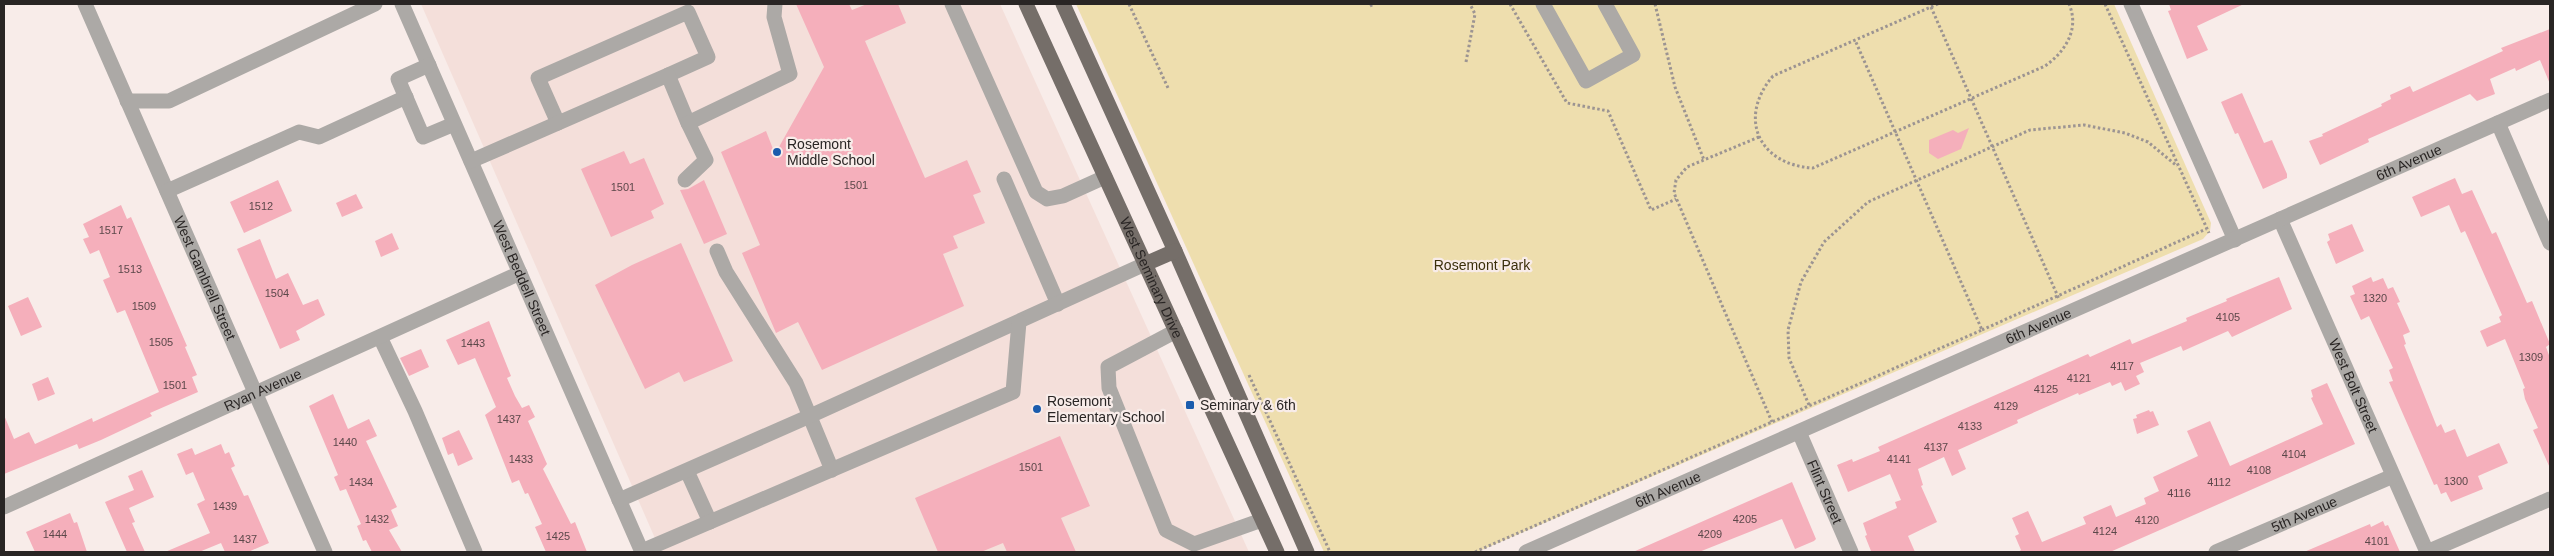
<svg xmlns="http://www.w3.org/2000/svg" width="2554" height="556" viewBox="0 0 2554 556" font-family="Arial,sans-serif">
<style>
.built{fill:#f4dfda}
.green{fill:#eedeae}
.building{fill:#f5afbb}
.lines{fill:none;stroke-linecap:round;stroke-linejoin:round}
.path{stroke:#9c9492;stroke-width:3;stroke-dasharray:2.5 2.5;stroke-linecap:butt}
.minor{stroke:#aca9a6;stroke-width:15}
.major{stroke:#756e69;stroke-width:15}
.poi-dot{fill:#1a5cad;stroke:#f8ece9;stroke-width:2}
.labels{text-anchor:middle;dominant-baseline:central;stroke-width:4.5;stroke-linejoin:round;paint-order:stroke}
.number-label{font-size:11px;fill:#5c484a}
.poi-label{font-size:14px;fill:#292524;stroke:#f8ece9;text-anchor:start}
.street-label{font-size:14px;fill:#292524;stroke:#f8ece9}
.park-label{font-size:14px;fill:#3a2f0b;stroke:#f8ece9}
</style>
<rect width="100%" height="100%" fill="#f8ece9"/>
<!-- built -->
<path class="built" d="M421,4H1000L1249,552H661Z"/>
<!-- green -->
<path class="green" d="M1076,4H2114L2211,223L2210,231L2203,239L1477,552H1324Z"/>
<!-- building -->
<path class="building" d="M796,4H849L852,10L867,4H898L906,23L865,41L925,178L967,160L981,192L973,195L985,223L953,236L958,248L943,254L964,306L822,370L798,322L776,333L742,253L760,245L721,152L766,131L775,154L824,67Z
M2169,4H2244L2197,26L2208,50L2187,59L2168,11L2171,10Z
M2550,29V84L2540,60L2516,71L2515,68L2490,79L2495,94L2477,101L2470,94L2368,139L2369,142L2320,165L2309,141L2323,136L2322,134L2382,106L2381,104L2391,99L2390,95L2410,86L2413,92L2503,51L2501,48Z
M2242,93L2264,143L2272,140L2287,174V178L2263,189L2238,133L2235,134L2221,102Z
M1969,128L1961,149L1938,159L1929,153V140L1953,130L1958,133Z
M624,151L630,164L644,158L664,204L651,211L654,218L611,237L581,169Z
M2455,178L2462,194L2472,190L2492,234L2496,232L2527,303L2532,301L2550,344L2546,347L2550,358V468L2533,430L2538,428L2525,399L2523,389L2525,388L2505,339L2487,347L2480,331L2501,322L2499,317L2502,315L2465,231L2461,233L2449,205L2421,217L2412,197Z
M278,180L292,211L244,233L230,202Z
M704,180L727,234L704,244L680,190L688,189Z
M356,194L363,208L342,217L336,203Z
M121,205L127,219L131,217L187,346L185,347L197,375L192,377L198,392L150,413L152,416L101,440L79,449L77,444L4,474V415L14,439L29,432L35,444L92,418L93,422L159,392L125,310L117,313L103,280L110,277L99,250L90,254L83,239L89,237L83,224Z
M2352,224L2364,251L2336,264L2327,242L2330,240L2328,234Z
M392,233L399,249L381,257L375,241Z
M260,239L276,279L288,273L303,305L318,299L325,315L296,331L300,340L280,349L237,249Z
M681,243L733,361L684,382L679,372L645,389L595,285L632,265Z
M2279,277L2292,309L2232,337L2228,331L2183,351L2181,346L2140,363L2144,372L2136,376L2140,384L2125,391L2121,382L2112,386L2110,382L2079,395L2078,393L2017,420L2018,423L1958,450L1966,469L1952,476L1944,457L1918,469L1923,485L1921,486L1937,522L1908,536L1915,552L1871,551L1865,536L1867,535L1863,523L1897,508L1895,502L1901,500L1890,474L1848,492L1837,465L1852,459L1853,462L1880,451L1878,447L2088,354L2090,357L2130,339L2132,344L2187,321L2186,318L2227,301L2226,299Z
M2371,277L2373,282L2383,278L2388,289L2393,287L2400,302L2397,303L2410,332L2403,335L2406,344L2404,345L2437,427L2441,424L2445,433L2455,429L2467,457L2499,443L2508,463L2478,476L2483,489L2451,502L2446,492L2441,494L2437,484L2434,485L2389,382L2393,381L2389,370L2393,368L2369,316L2361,320L2350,296L2355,294L2352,286Z
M28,297L42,327L21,336L8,306Z
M489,321L511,376L507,378L515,396L522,408L529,405L535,417L528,421L547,464L543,469L571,524L575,522L587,552H546L535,527L542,524L528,493L525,494L519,480L512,483L485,415L496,407L475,358L458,365L446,340Z
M421,349L429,367L409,376L400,358Z
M48,377L55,394L38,401L32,384Z
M2327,383L2355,444L2110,552H2018L2021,550L2015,536L2019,534L2012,518L2028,511L2042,542L2086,524L2083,517L2111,505L2116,517L2146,504L2144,498L2159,491L2153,477L2198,456L2187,431L2210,421L2230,466L2323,424L2311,398L2313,397L2311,390Z
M333,394L348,429L369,419L377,436L366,441L397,507L391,510L398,526L389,530L402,552H372L366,540L363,541L357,526L361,524L346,489L340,491L334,477L338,475L309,406Z
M2149,410L2150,412L2153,411L2159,425L2137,434L2133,419L2137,418L2136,415Z
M459,430L473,459L458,466L453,453L448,455L442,438Z
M1060,436L1090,506L1061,518L1076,552H1007L1003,543L981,552H938L915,498Z
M221,444L225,454L229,452L235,466L231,468L244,496L248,495L269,543L248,552H225L221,543L199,552H165L210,533L197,504L205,500L193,472L186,475L177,454L192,448L195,455Z
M142,470L154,497L129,508L135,522L132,523L145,552H127L105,502L134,490L128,476Z
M1792,482L1816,539L1814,541L1795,549L1782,519L1699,552H1633Z
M70,513L74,523L77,522L87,552H35L26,532Z
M2383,521L2385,526L2388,525L2400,552H2304L2370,524L2371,527Z"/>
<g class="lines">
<!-- path -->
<path class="path" d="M1129,4L1169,90
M1510,4L1567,103L1608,111L1651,210L1676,199
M1655,4L1675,87L1704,160
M1938,4L1773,76C1737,118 1759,165 1813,168L2045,66C2065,52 2080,29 2069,4
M2105,4L2209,233
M1370,6L1374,4
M1931,7L2059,299
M1466,62L1475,14L1470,4
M1759,137L1687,167L1676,180L1674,193L1772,422
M1982,330L2206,229
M1249,375L1330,552
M1809,405L1789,358L1788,330L1801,282L1824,242L1868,202L2030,130L2084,125L2125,133L2148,142L2177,166
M1475,552L1982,330L1855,40"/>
<!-- minor -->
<g class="minor">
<path id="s1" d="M85,4L325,552"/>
<path id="s2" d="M402,4L642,552"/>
<path d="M952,4L1036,192L1047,199L1063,196L1105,177"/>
<path d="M1543,4L1586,81L1633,55L1605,4"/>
<path d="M2131,4L2235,240"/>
<path d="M429,65L398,79L423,137L454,124"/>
<path d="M127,101H169L375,4"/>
<path d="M558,123L538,78L688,12L708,57L668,75"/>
<path d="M2498,123L2550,243"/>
<path d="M471,161L668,75L688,123L790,74L774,17L775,4"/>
<path d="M1004,179L1058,304"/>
<path d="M685,180L706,160L688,123"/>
<path d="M167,191L299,132L319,137L406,97"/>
<path id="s3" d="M2280,219L2427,552"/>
<path d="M717,251L726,272L796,383L832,470"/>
<path d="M1176,331L1108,367L1109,388L1166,530L1194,544L1262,520"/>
<path d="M380,337L415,411L475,552"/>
<path id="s4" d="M1799,432L1851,552"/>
<path d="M687,471L710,522"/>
<path d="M619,500L810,416L1145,264"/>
<path id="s5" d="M4,507L520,273"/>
<path d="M642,551L1013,392L1019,322"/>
<path id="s6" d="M1526,552L2550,100"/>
<path id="s7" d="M2216,552L2393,476"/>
<path d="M2427,552L2550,499"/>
</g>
<!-- major -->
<g class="major">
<path id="s8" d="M1026,4L1277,552"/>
<path d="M1063,4L1175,251L1307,552"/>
<path d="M1145,264L1175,251"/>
</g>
</g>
<!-- markers -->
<g class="poi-dot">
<circle cx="777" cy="152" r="5"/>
<rect x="1185" y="400" width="10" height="10" rx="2.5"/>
<circle cx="1037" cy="409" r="5"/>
</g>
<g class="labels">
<!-- number labels -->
<g class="number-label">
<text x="856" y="185">1501</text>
<text x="623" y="187">1501</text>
<text x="261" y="206">1512</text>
<text x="111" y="230">1517</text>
<text x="130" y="269">1513</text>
<text x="277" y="293">1504</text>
<text x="2375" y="298">1320</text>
<text x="144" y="306">1509</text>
<text x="2228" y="317">4105</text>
<text x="161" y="342">1505</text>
<text x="473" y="343">1443</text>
<text x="2531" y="357">1309</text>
<text x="2122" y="366">4117</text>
<text x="2079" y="378">4121</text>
<text x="175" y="385">1501</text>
<text x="2046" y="389">4125</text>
<text x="2006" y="406">4129</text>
<text x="509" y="419">1437</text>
<text x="1970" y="426">4133</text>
<text x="345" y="442">1440</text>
<text x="1936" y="447">4137</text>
<text x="2294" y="454">4104</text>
<text x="521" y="459">1433</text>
<text x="1899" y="459">4141</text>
<text x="1031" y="467">1501</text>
<text x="2259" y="470">4108</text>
<text x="2456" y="481">1300</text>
<text x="361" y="482">1434</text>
<text x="2219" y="482">4112</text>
<text x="2179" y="493">4116</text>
<text x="225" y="506">1439</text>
<text x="377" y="519">1432</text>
<text x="1745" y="519">4205</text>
<text x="2147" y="520">4120</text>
<text x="2105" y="531">4124</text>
<text x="55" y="534">1444</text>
<text x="1710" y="534">4209</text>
<text x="558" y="536">1425</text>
<text x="245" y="539">1437</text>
<text x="2377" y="541">4101</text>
</g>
<!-- poi labels -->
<g class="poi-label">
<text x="787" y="144">Rosemont<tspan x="787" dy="16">Middle School</tspan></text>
<text x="1047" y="401">Rosemont<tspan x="1047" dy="16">Elementary School</tspan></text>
<text x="1200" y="405">Seminary &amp; 6th</text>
</g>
<!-- street labels -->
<g class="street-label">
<text stroke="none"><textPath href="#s6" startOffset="965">6th Avenue</textPath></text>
<text stroke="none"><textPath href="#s1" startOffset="299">West Gambrell Street</textPath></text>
<text stroke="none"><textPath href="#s2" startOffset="299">West Beddell Street</textPath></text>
<text stroke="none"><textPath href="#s8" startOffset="301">West Seminary Drive</textPath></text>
<text stroke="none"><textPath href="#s6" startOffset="560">6th Avenue</textPath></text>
<text stroke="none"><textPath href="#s3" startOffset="182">West Bolt Street</textPath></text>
<text stroke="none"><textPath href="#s5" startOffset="284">Ryan Avenue</textPath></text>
<text stroke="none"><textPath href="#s6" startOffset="155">6th Avenue</textPath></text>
<text stroke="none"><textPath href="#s4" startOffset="65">Flint Street</textPath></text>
<text stroke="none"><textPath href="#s7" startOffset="96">5th Avenue</textPath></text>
</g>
<!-- park labels -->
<g class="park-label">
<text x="1482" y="265">Rosemont Park</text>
</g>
</g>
<!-- border -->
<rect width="2554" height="556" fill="none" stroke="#292524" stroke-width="10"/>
</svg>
